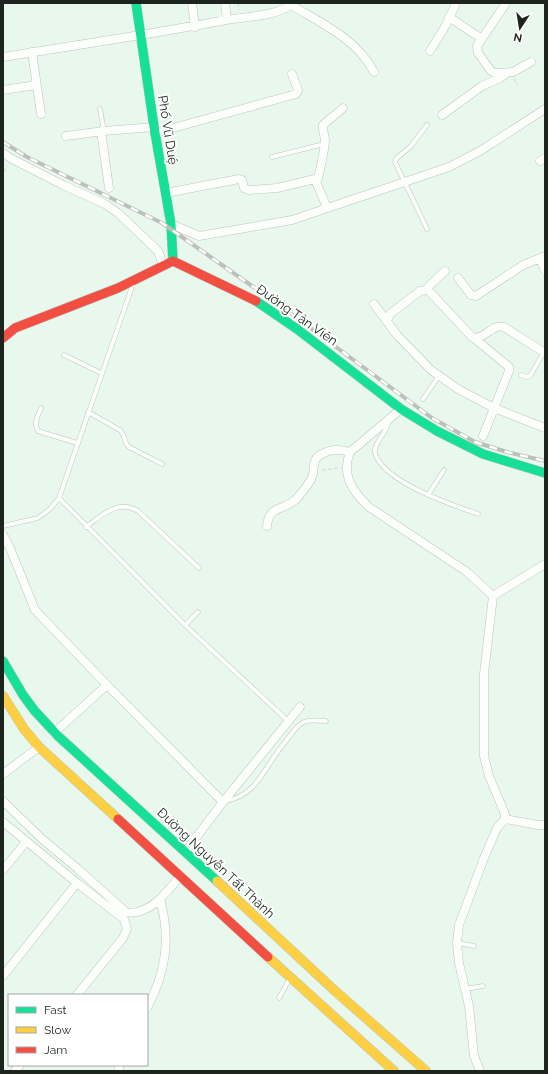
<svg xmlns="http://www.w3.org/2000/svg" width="548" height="1074" viewBox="0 0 548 1074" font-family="Raleway,sans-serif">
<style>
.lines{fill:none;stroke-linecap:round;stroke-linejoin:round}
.lane-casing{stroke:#b9c5bc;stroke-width:5}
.street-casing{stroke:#b9c5bc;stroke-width:9}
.fast-casing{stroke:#b9c5bc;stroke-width:10}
.slow-casing{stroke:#b9c5bc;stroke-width:10}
.jam-casing{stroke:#b9c5bc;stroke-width:10}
.path{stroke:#dce0dd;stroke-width:1.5;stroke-dasharray:4 2;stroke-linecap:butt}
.lane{stroke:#fcfefc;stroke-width:4}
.street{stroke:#fcfefc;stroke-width:8}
.fast{stroke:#16e098;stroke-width:9}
.slow{stroke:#ffcf43;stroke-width:9}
.jam{stroke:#f24e42;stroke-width:9}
.rail-casing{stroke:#bcbfbc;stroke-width:4}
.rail{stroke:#fff;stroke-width:2.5;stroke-dasharray:8;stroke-linecap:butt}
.labels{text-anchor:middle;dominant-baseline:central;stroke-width:4;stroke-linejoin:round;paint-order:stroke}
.street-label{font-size:13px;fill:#1b251d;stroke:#fff}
</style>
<rect width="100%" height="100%" fill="#e8f8ec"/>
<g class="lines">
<!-- lane casing -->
<g class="lane-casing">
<path id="lane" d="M100,109L104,131
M272,157L324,144
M427,229L395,162L396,159L411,146L427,125
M64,355L101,373
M521,375L527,377L530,376L544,352
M423,399L439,376
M41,408C38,416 33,423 38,431L77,443
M88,412L120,430C126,435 123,442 129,447L162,464
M389,420C388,432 373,443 375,453C383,482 452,505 478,514
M428,495L444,470
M59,498L185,625L288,721
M3,526L38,518L50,509L59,498L133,284
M86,527C102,515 118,499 138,511L199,568
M185,625L198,612
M225,801C250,797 259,780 272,760C277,752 283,745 289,737C293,732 297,725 304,722C311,719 318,721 326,721
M457,943L474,946
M465,989L483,986
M279,998L290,978"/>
</g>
<!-- street casing -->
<g class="street-casing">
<path id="street" d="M192,3L195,27
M225,3L227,20
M506,3L477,46L478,53L491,71L495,73L513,72L531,62
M291,5C321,23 357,39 374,72
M449,17L482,39
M430,51L446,25L456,3
M32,52L41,114
M3,57C77,45 152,34 226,20C248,16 272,17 291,5L290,3
M3,90L36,85
M442,115L482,86L500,78L507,73
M101,131L109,188
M155,133L296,94L298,90L292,74
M66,136L104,131L154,127
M3,153L12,159L63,185L105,204L118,213L158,251L163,265
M540,161L545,158
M315,179L327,208
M166,193L239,179L242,180L244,188L249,190L277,188L315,179L318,178C321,166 324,153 325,141C325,135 322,130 323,125L343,108
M171,224L199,236L292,220L449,167L480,151L545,109
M540,259L545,270
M445,271L428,287L429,291L472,337C484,341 492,323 504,327L545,353
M458,278L471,295L476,296L523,265L545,256
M374,304L397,335L431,370L458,389L494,408L545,428
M387,321L390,314L420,291L426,290L429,291
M475,339L509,367V371L483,436
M401,409L350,452C341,475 352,491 369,507L467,572L493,596
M267,526C269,503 286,512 298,497C303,491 312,481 313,474C314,467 313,459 320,455C329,449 340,449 350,452
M3,535L10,548L35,610L107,685L223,802L185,852
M54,733L107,685
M3,774L39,747
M3,801L41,838L78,869L126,912C137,915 152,907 160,899
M223,802L300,707
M505,819L538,825H545
M3,822L77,883L124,919L127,929L123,938L77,995
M3,870L26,842
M3,976L77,883
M147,1008C166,972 171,939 160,899L181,876
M15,1071L20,1065
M118,1071L120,1065
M480,1071L474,1056L469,1006L459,963L457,943L459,925L484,858L497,828L505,819V814L489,776L484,756V674L493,596L545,564"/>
</g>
<!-- fast casing -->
<g class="fast-casing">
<path id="fast" d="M136,3L154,127L171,224L173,261
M256,301L297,329L401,409L437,431L483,454L545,473
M3,661L23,695L34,710L58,736L217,881"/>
</g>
<!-- slow casing -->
<g class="slow-casing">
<path id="slow" d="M3,696L24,729L39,747L118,819
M217,881L334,990L426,1071
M268,957L394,1071"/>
</g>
<!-- jam casing -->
<g class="jam-casing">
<path id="jam" d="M3,338L15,328L118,288L173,261L256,301
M118,819L268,957"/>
</g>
<!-- path -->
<path class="path" d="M238,3L239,10
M514,79L518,85
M4,172L7,166
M322,470L338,468"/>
<!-- lane -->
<use href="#lane" class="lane"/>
<!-- street -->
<use href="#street" class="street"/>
<!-- fast -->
<use href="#fast" class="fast"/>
<!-- slow -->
<use href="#slow" class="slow"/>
<!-- jam -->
<use href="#jam" class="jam"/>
<!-- rail casing -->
<g class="rail-casing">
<path id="rail" d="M3,142L27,157L162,223L282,307L432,418L475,442L507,452L545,461"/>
</g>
<!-- rail -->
<use href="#rail" class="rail"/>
</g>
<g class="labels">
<!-- street labels -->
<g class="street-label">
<text transform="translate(168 130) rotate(81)">Phố Vũ Duệ</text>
<text transform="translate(297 315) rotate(35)">Đường Tản Viên</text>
<text transform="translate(216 863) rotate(43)">Đường Nguyễn Tất Thành</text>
</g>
</g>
<!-- border -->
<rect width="548" height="1074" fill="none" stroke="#1b251d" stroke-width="8"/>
<!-- legend -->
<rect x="8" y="994" width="140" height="72" fill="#ffffff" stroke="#a4a8a5"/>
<rect x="16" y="1007" width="20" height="6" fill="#16e098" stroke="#a4a8a5"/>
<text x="44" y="1014" font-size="12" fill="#1b251d">Fast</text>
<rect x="16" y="1027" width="20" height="6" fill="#ffcf43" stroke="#a4a8a5"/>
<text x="44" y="1034" font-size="12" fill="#1b251d">Slow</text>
<rect x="16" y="1047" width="20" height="6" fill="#f24e42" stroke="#a4a8a5"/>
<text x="44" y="1054" font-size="12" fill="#1b251d">Jam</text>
<!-- north arrow -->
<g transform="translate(520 28) rotate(192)" stroke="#ffffff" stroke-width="3" paint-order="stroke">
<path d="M0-3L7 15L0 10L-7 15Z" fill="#1b251d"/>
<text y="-6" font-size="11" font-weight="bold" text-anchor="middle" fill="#1b251d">N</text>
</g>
</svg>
